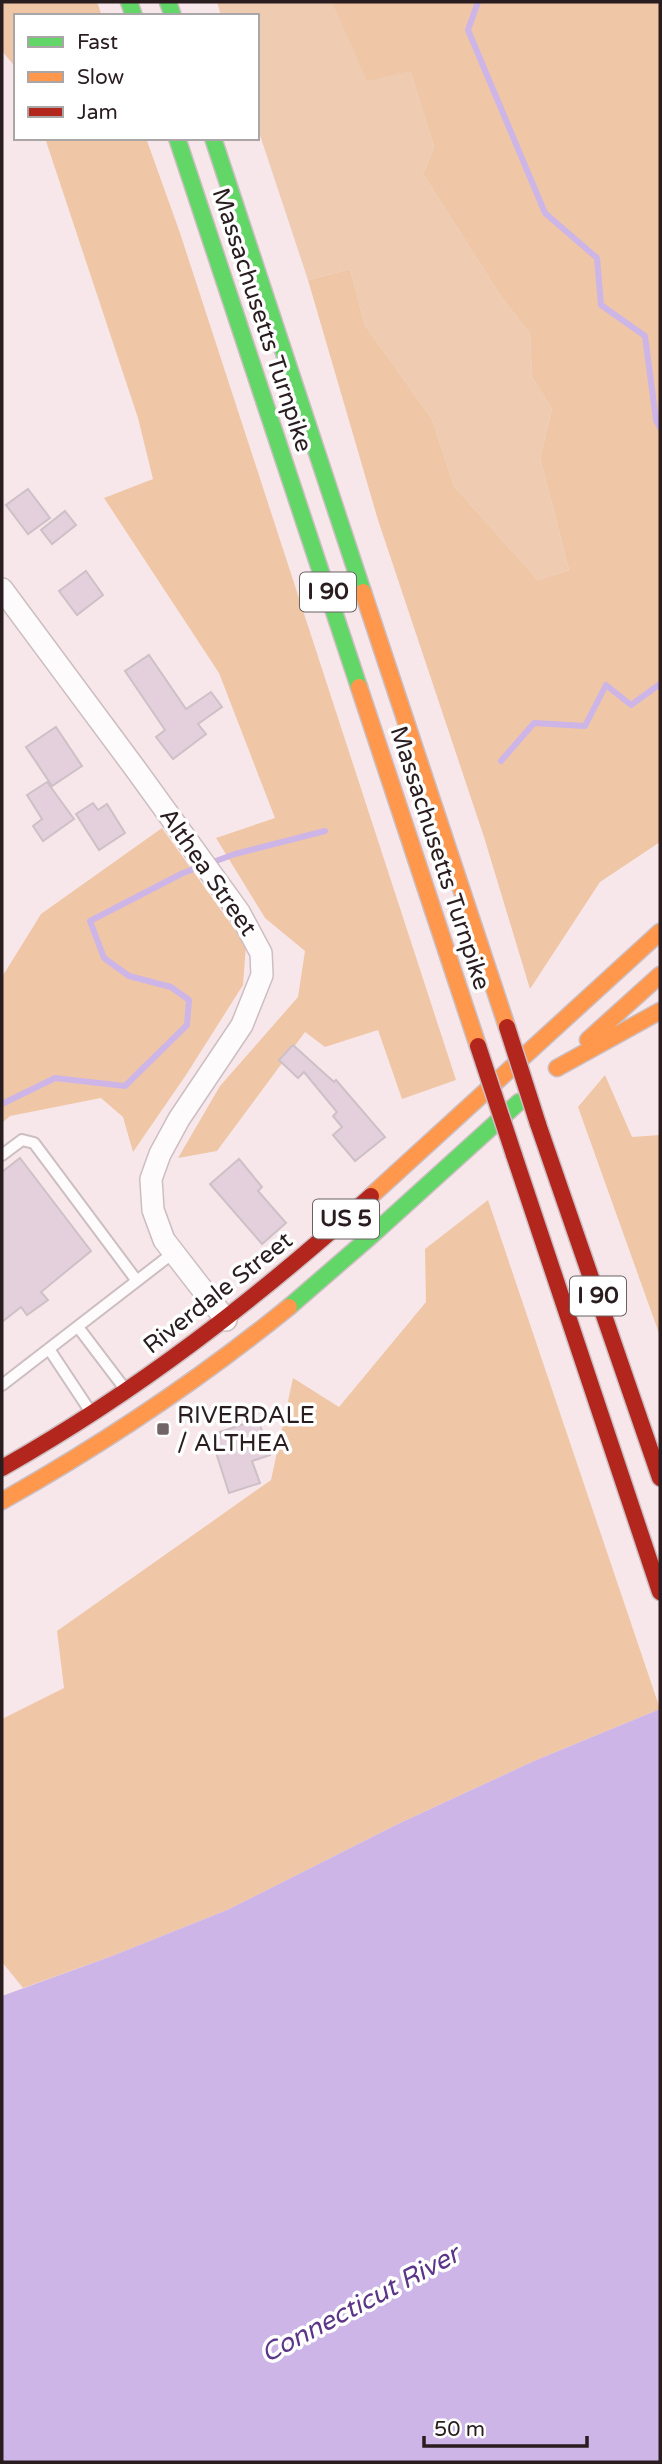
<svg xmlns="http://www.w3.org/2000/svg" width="662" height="2464" viewBox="0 0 662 2464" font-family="'Varela Round',sans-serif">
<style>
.green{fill:#eecbb1}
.forest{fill:#efc7a7}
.water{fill:#cdb5e7}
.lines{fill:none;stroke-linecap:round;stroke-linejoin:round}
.stream{stroke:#cdb5e7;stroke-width:6}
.building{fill:#e4d0dc;stroke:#cdc0c6;stroke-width:2}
.lane-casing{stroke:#ccbec1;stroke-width:14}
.street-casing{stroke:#ccbec1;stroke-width:24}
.fast-casing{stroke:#ccbec1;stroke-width:19}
.slow-casing{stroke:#ccbec1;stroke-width:19}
.jam-casing{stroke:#ccbec1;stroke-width:19}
.lane{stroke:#fefbfc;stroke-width:10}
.street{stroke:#fefbfc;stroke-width:21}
.fast{stroke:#63d668;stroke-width:16}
.slow{stroke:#ff974d;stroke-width:16}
.jam{stroke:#b3261e;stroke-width:16}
.jam-bridge-casing{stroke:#ccbec1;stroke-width:19;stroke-linecap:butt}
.jam-bridge{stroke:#b3261e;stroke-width:16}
.poi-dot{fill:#726467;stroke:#fff;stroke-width:2.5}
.labels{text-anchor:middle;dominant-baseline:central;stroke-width:7;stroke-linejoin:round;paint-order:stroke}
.shield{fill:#fff;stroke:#6a6163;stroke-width:2}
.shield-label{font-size:23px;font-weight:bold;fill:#2a1d20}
.street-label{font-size:24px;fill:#2a1d20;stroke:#fff}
.poi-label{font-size:24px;fill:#2a1d20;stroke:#fff;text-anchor:start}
.water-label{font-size:26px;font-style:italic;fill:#5b3587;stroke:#fff}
</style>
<rect width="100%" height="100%" fill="#f7e7ea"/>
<!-- green -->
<path class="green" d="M217,2H332L410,71L434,147L423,174L500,295L530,334L532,377L552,409L540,458L569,570L538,580L454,486L432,419L365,325L350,269L308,280L257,126V16H221Z"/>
<!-- forest -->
<path class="forest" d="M2,2H97L102,16H16V68L2,51Z
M332,2H660V842L600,882L530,989L484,837L378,520L308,280L350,269L365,325L432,419L454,486L538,580L569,570L540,458L552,409L532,377L530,334L500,295L423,174L434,147L410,71L367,81Z
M45,138H146L180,233L456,1080L402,1099L378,1030L325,1047L305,1032L217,1151L178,1158L220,1086L298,997L305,951L265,918L216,838L275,818L219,673L104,498L153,479L138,418Z
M162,828L246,945L243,985L186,1075L133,1152L123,1117L101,1098L10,1116L2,1123V977L41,914Z
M605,1075L632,1137L660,1135V1336L578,1107Z
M488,1200L660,1709L534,1761L400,1823L227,1910L112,1956L23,1988L2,1962V1719L64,1688L57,1631L271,1480L293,1378L339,1407L426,1302L425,1249Z"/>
<!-- water -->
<path class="water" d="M660,1709V2462H2V1996L112,1956L227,1910L400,1823L534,1761Z"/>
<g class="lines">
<!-- stream -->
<path class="stream" d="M478,2L468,30L545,213L597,258L601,305L645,336L656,420L660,428
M501,761L534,723L585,726L606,685L631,705L660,684
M2,1104L55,1078L125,1086L187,1025L189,1000L171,987L129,976L104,958L90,921L183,873L235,854L325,831"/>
</g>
<!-- building -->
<path class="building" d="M28,489L50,518L28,534L6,505Z
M65,511L76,525L52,544L41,530Z
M86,571L103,595L77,615L59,591Z
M149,655L186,709L211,692L222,707L198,724L206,734L173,759L156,737L165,730L125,671Z
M56,727L82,766L52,786L26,747Z
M47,782L74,819L43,841L33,826L42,819L27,795Z
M93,803L98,810L107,804L125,833L99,850L76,814Z
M293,1045L334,1082L336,1080L385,1137L355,1161L333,1135L342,1127L333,1116L337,1112L304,1072L298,1078L279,1060Z
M20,1158L91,1251L41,1292L48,1300L27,1315L21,1307L2,1322V1172Z
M239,1159L262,1187L258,1191L286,1223L262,1244L210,1184Z
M258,1419L270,1455L252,1461L260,1483L229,1493L212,1440L221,1437L220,1432Z"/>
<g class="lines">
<!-- lane casing -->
<g class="lane-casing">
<path id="lane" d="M2,1155L22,1140L34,1143L137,1281
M78,1327L125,1389
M49,1349L90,1411
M2,1385L173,1253"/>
</g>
<!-- street casing -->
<g class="street-casing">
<path id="street" d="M2,589L137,771L239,912L261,953L262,975L242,1025L179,1119L160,1154L151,1179L153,1210L164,1240L226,1320"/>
</g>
<!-- fast casing -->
<g class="fast-casing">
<path id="fast" d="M129,2L134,16
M168,2L173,16
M177,138L359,687
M213,138L363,592
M289,1307L371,1236L519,1102"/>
</g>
<!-- slow casing -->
<g class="slow-casing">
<path id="slow" d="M363,592L507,1027
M359,687L478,1046
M588,1040L660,975
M557,1068L660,1011
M371,1196L660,932
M2,1501C103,1444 199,1380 289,1307"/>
</g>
<!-- jam casing -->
<g class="jam-casing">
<path id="jam" d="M538,1124L660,1478
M514,1155L660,1592
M2,1468C138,1391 255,1300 371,1196"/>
</g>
<!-- lane -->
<use href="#lane" class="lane"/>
<!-- street -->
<use href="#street" class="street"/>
<!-- fast -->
<use href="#fast" class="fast"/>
<!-- slow -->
<use href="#slow" class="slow"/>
<!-- jam -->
<use href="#jam" class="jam"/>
<!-- jam-bridge casing -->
<g class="jam-bridge-casing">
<path id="jam-bridge" d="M507,1027L538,1124
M478,1046L514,1155"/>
</g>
<!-- jam-bridge -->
<use href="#jam-bridge" class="jam-bridge"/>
</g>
<!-- markers -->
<rect class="poi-dot" x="156" y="1422" width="14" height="14" rx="3.5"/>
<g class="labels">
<!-- shield labels -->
<g class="shield">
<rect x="300" y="572.5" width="56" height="39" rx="5"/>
<rect x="313" y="1199.5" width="66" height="39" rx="5"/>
<rect x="570" y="1276.5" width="56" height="39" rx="5"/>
</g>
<g class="shield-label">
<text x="328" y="592">I 90</text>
<text x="346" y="1219">US 5</text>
<text x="598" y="1296">I 90</text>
</g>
<!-- street labels -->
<g class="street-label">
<text transform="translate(262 320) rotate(72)">Massachusetts Turnpike</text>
<text transform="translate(440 858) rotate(72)">Massachusetts Turnpike</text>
<text transform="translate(208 872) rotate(55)">Althea Street</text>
<text transform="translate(218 1293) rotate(-38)">Riverdale Street</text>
</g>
<!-- poi labels -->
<g class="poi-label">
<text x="177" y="1415">RIVERDALE<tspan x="177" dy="28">/ ALTHEA</tspan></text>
</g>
<!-- water labels -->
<g class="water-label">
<text transform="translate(360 2304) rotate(-28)">Connecticut River</text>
</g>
</g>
<!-- border -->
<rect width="662" height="2464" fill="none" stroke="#2a1d20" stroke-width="7"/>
<!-- legend -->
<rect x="14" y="14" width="245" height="126" fill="#ffffff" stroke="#aaa5a6" stroke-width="2"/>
<rect x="28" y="37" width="35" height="10" fill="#63d668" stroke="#aaa5a6" stroke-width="2"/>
<text x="77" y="49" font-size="21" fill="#2a1d20">Fast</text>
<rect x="28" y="72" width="35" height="10" fill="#ff974d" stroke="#aaa5a6" stroke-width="2"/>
<text x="77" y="84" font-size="21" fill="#2a1d20">Slow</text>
<rect x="28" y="107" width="35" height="10" fill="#b3261e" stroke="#aaa5a6" stroke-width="2"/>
<text x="77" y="119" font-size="21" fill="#2a1d20">Jam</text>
<!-- scale -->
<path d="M424 2436v10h163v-10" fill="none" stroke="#2a1d20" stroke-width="3.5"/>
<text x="434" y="2436" font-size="21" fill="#2a1d20" stroke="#ffffff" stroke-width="5" paint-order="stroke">50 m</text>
</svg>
